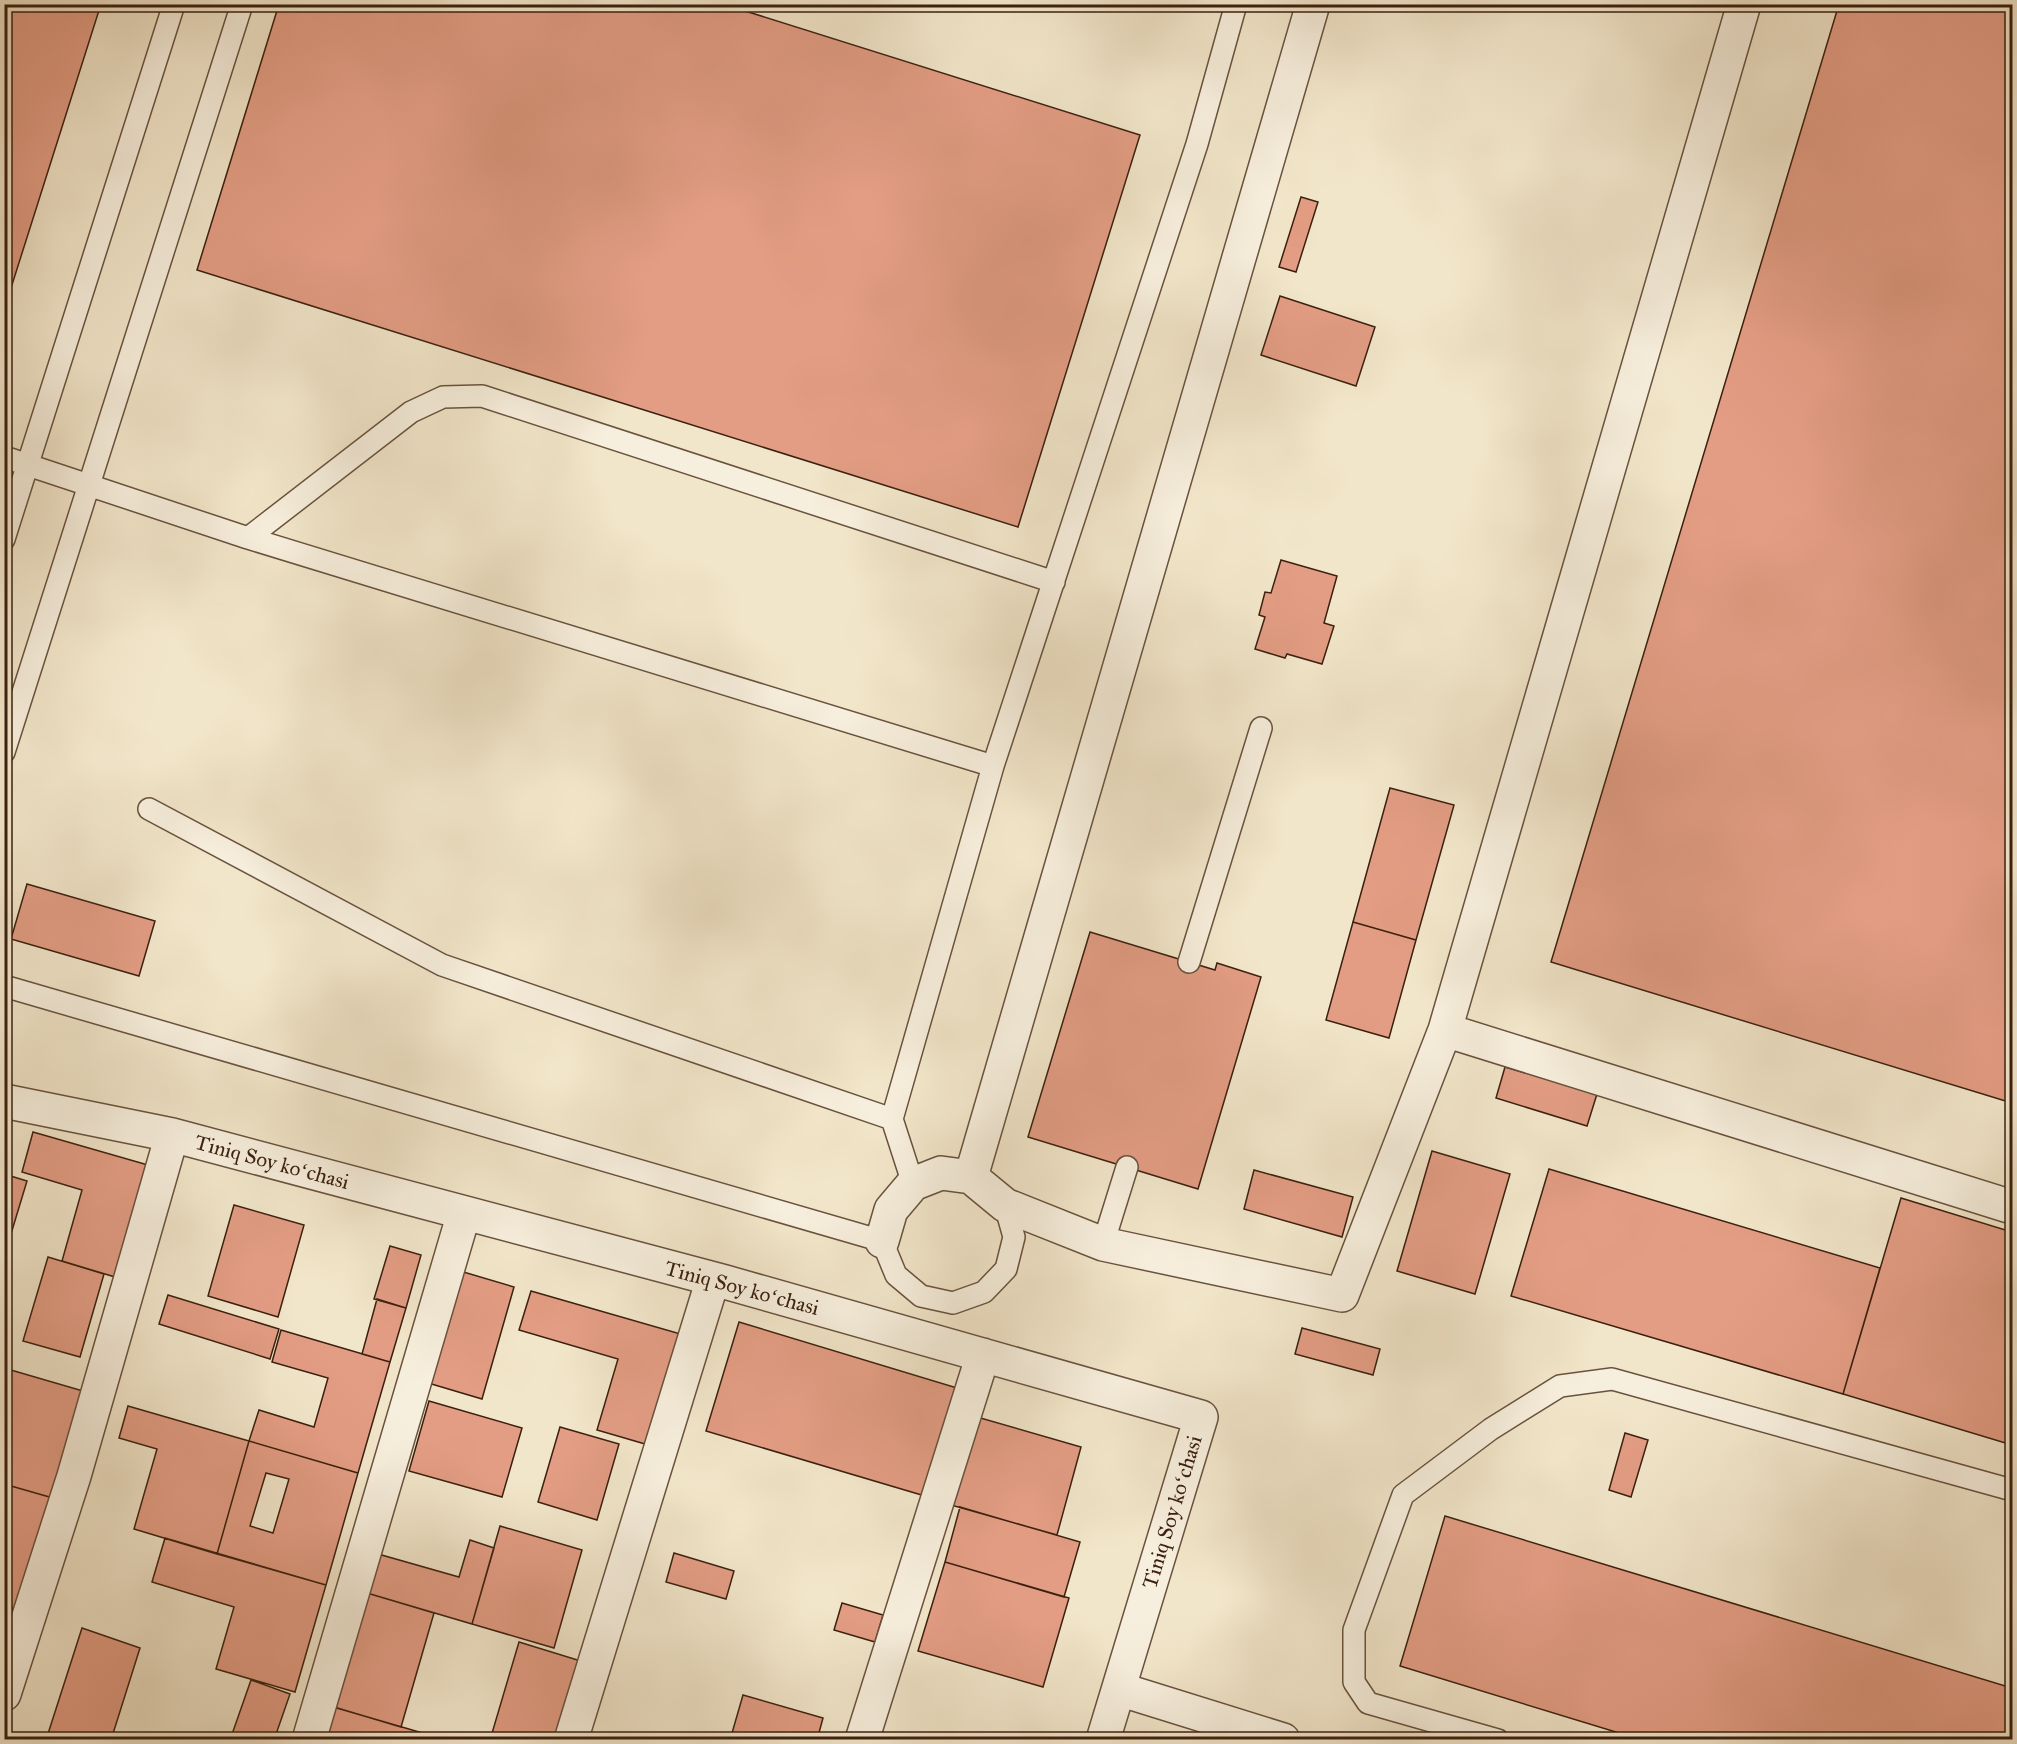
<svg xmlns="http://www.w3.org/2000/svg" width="2017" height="1744" viewBox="0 0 2017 1744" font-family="'IM FELL Great Primer',serif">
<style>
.building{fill:#e39d84;stroke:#3b200f;stroke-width:1.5;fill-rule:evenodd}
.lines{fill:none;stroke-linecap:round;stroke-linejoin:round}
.lane-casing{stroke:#69523e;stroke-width:24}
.street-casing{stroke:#69523e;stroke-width:36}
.lane{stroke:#f7efdd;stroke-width:21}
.street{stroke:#f7efdd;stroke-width:33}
.labels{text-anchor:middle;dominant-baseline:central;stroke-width:4.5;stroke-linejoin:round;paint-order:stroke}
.street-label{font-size:21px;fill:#3b200f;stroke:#f7efdd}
</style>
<rect width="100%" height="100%" fill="#f2e6ca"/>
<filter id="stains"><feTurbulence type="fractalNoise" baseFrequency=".00333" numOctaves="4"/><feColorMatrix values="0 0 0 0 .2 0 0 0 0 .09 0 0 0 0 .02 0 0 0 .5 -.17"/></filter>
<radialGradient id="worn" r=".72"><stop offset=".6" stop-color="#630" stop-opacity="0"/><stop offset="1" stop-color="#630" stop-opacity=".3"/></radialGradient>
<!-- building -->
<path class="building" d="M4,4H101L4,310Z
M279,4H723L1140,135L1018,527L197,270Z
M1839,4H2012V1103L1551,962Z
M1301,197L1318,202L1296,272L1279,267Z
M1280,296L1375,327L1356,386L1261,355Z
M1281,560L1337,576L1324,623L1334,626L1322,664L1287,654L1285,658L1255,649L1265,617L1259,615L1265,592L1271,593Z
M1390,788L1454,805L1416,940L1353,922Z
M27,884L155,921L139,976L11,939Z
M1353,922L1416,940L1389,1038L1326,1020Z
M1090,932L1215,970L1217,963L1261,977L1198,1189L1028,1137Z
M1505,1067L1597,1094L1587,1126L1496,1098Z
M33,1132L148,1165L115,1277L62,1261L82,1190L22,1172Z
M1432,1151L1510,1174L1475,1294L1397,1271Z
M1549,1169L1880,1268L1843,1394L1511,1296Z
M1254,1170L1353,1197L1342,1237L1244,1209Z
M4,1174L27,1181L4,1257Z
M1901,1198L2012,1232V1445L1843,1394Z
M234,1205L304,1225L278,1317L208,1296Z
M390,1246L421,1255L406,1308L374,1299Z
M48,1257L104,1274L80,1357L23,1341Z
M450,1268L514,1287L482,1399L418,1380Z
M531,1291L684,1335L652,1446L597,1430L618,1359L519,1330Z
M168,1295L279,1329L270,1359L159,1324Z
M377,1299L406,1308L390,1362L362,1354Z
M739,1322L957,1388L925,1496L706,1431Z
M1302,1328L1380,1349L1373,1375L1295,1354Z
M281,1330L390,1362L358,1473L249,1441L259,1410L314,1427L328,1378L272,1362Z
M4,1368L83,1391L53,1498L4,1484V1416L11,1395L4,1393Z
M429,1401L522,1428L502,1497L409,1471Z
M128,1406L249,1441L217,1554L134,1529L157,1449L119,1438Z
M977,1417L1081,1447L1057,1535L951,1505Z
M560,1427L619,1444L597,1520L538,1502Z
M1625,1433L1648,1440L1631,1497L1609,1490Z
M249,1441L358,1473L326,1585L217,1554ZM266,1473L289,1479L273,1533L250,1526Z
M4,1484L53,1498L20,1610L4,1606Z
M960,1507L1080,1542L1064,1597L945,1562Z
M1445,1516L2012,1688V1740H1642L1400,1666Z
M500,1526L582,1550L554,1648L472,1624Z
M165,1538L326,1585L295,1692L216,1669L234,1607L152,1582Z
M470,1540L494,1548L472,1624L367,1593L378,1554L459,1577Z
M674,1553L734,1571L726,1599L666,1582Z
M945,1562L1069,1598L1043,1687L918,1651Z
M367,1593L434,1613L401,1727L334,1707Z
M842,1603L883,1615L875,1642L834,1630Z
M4,1606L14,1609L4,1640Z
M82,1628L140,1648L111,1740H46Z
M519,1642L584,1662L562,1740H490Z
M251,1680L290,1694L274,1740H230Z
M743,1695L823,1718L817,1740H730Z
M323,1704L426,1734L424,1740H313Z
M1179,1733L1200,1740H1177Z"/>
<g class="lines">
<!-- lane casing -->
<g class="lane-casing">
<path id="lane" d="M4,457L248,538L993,766
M248,538L411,412L443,397L482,396L1054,582
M4,539L174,4
M4,752L242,4
M149,809L442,965L892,1119
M1189,962L1261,728
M4,986L882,1241L896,1275L921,1296L953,1303L984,1292L1006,1269L1014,1237L1005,1205
M913,1184L892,1119L993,766L1197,144L1236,4
M1103,1244L1127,1167
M1498,1740L1368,1703L1354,1682V1630L1403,1495L1491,1429L1560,1386L1612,1379L2012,1490"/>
</g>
<!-- street casing -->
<g class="street-casing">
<path id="street" d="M1445,1030L2012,1207
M4,1101L172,1135L725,1282L1201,1417L1103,1740
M971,1177L1313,4
M882,1241L891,1210L913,1184L941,1173L971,1177L1005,1205L1103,1244L1342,1295L1445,1030L1744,4
M1119,1689L1283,1740
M4,1694L74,1476L172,1135
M309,1740L464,1213
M571,1740L713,1279
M862,1740L983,1355"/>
</g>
<!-- lane -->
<use href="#lane" class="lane"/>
<!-- street -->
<use href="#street" class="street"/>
</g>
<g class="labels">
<!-- street labels -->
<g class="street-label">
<text transform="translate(272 1162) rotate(15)">Tiniq Soy koʻchasi</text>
<text transform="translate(742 1288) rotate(15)">Tiniq Soy koʻchasi</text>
<text transform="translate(1172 1512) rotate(-73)">Tiniq Soy koʻchasi</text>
</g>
</g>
<!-- margin -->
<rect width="2017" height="1744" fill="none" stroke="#f2e6ca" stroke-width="24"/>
<rect x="6" y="6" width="2005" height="1732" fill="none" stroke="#3b200f" stroke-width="3"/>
<rect x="12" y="12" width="1993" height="1720" fill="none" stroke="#3b200f" stroke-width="1.5"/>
<rect width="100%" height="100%" filter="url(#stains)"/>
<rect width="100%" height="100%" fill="url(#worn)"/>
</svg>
